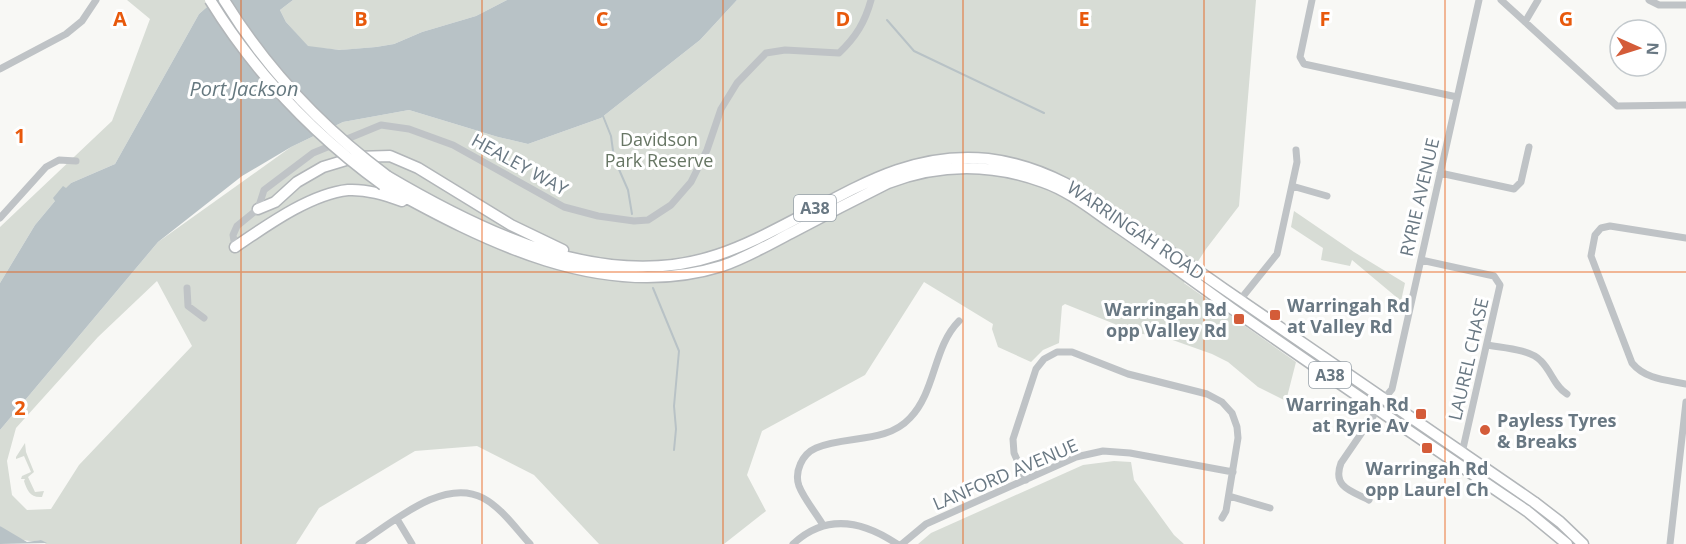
<svg xmlns="http://www.w3.org/2000/svg" width="1686" height="544" viewBox="0 0 1686 544" font-family="'Open Sans',sans-serif">
<style>
.green{fill:#d7dcd5;fill-rule:evenodd}
.water{fill:#b8c2c6}
.lines{fill:none;stroke-linecap:round;stroke-linejoin:round}
.stream{stroke:#b8c2c6;stroke-width:2}
.highway-casing{stroke:#b2b6b9;stroke-width:13}
.minor{stroke:#bfc3c6;stroke-width:7}
.highway{stroke:#fff;stroke-width:10}
.highway-bridge-casing{stroke:#b2b6b9;stroke-width:13;stroke-linecap:butt}
.highway-bridge{stroke:#fff;stroke-width:10}
.grid{fill:none;stroke:#e8590c;stroke-width:1.5;stroke-opacity:0.55}
.poi-dot{fill:#d45c39;stroke:#fff;stroke-width:2}
.labels{text-anchor:middle;dominant-baseline:central;stroke-width:6;stroke-linejoin:round;paint-order:stroke}
.shield{fill:#fff;stroke:#96a0a8;stroke-width:1.5}
.shield-label{font-size:16px;font-weight:bold;fill:#697883}
.park-label{font-size:18px;fill:#677664;stroke:#fff}
.street-label{font-size:18px;fill:#697883;stroke:#fff}
.poi-label{font-size:18px;font-weight:bold;fill:#697883;stroke:#fff;text-anchor:start}
.water-label{font-size:20px;font-style:italic;fill:#65787f;stroke:#fff}
.grid-label{font-size:20px;text-anchor:middle;font-weight:bold;fill:#e8590c;stroke:#fff;stroke-width:6;stroke-linejoin:round;paint-order:stroke}
</style>
<rect width="100%" height="100%" fill="#f8f8f5"/>
<!-- green -->
<path class="green" d="M127,0H215L199,14L115,164L71,183L66,189L64,187L55,201L35,225L0,283V227L112,121L150,19Z
M293,0H507L476,16L422,32L394,44L376,47L341,50L308,47L286,22L280,10Z
M737,0H1256L1239,206L1206,249L1184,283L1296,362L1286,401L1258,387L1228,362L1212,354L1167,338L1137,333L1065,304L1062,306L1059,343L1043,350L1031,362L998,347L992,329L993,324L924,282L865,375L762,431L747,475L766,511L724,544H599L534,475L477,446L415,451L319,508L296,544H46L41,540C27,544 10,537 0,526V430L158,242L291,147L343,122L409,110L498,137L528,144L601,118L700,40ZM157,281L192,346L79,465L51,509L27,510L12,495L7,461L16,428L98,337Z
M1294,211L1354,252L1405,283L1401,301L1352,260L1350,266L1321,260L1323,248L1291,227Z
M25,443L26,452L34,472L28,477L35,492L44,491L42,497C30,498 27,490 24,481L25,479H21L22,476L31,472L24,456L16,459V457Z
M1114,461L1131,462L1134,480L1174,535L1184,544H918L931,533L1083,465Z"/>
<!-- water -->
<path class="water" d="M215,0H293L280,10L286,22L308,46L340,50L376,47L394,44L422,32L476,16L507,0H737L700,40L601,118L528,144L498,137L409,110L343,122L291,147L242,176L158,242L0,430V283L35,225L55,201L53,198L63,186L66,188L71,183L115,164L199,14Z
M0,526L27,542L41,540L47,543L0,544Z"/>
<g class="lines">
<!-- stream -->
<path class="stream" d="M887,20L914,51L1044,113
M603,116L611,136L614,158L628,190L632,214
M653,288L679,351L674,406L676,429L674,450"/>
<!-- highway casing -->
<g class="highway-casing">
<path id="highway" d="M387,176C482,232 604,293 717,255C750,244 780,227 811,211C869,180 920,152 988,159C1046,166 1087,194 1133,227C1164,247 1194,268 1224,289C1328,360 1431,432 1534,502L1560,522L1583,544
M383,185C484,241 603,303 722,266C746,258 768,245 791,233C823,216 856,199 888,183C940,163 991,163 1043,182C1069,191 1091,209 1113,224C1153,251 1192,280 1231,308C1329,377 1428,444 1527,511L1567,544
M258,209L275,202L297,182L323,167L356,157L390,156L418,168L511,225L563,250
M235,247C266,226 310,194 348,190C367,189 385,195 402,201"/>
</g>
<!-- minor -->
<path class="minor" d="M1312,0L1300,57L1304,64L1457,97
M1501,0L1617,106L1686,105
M1649,0L1659,5H1686
M1525,22L1538,0
M0,69L66,34L82,21L96,0
M1440,173L1514,189L1521,182L1529,147
M1292,186L1327,196
M0,218L46,167L59,160L76,161
M1686,238L1610,226L1601,228L1595,235L1591,256L1632,363C1645,379 1666,380 1686,384
M235,247L233,235L237,226L258,209L264,190L313,153L381,125L409,129L453,145L564,207L598,216L634,221L648,220L671,205L691,182L707,150L721,109L737,83L766,53L785,50L839,53C856,37 865,22 871,0
M1421,260L1494,276L1500,285L1462,453
M187,288L188,306L204,318
M1240,300L1277,254L1297,162L1296,150
M1487,345C1503,348 1530,349 1541,361C1552,372 1554,386 1567,394
M1384,399L1392,389L1479,0
M1026,480L1014,453L1013,439L1036,369L1044,359L1057,352H1072L1128,374L1207,394L1222,402L1232,413L1237,427L1238,438L1226,511L1222,518
M1229,496L1270,508
M1369,500C1351,491 1332,487 1341,463L1378,409
M397,519L412,544
M823,525C816,513 804,499 799,486C794,472 802,454 816,448C846,435 886,444 910,418C936,391 933,347 959,321
M359,544C392,523 443,477 483,498C502,508 516,529 530,544
M793,544C826,513 863,521 897,544
M902,544L926,524L1076,457L1103,451L1130,453L1233,472
M1670,544L1686,402"/>
<!-- highway -->
<use href="#highway" class="highway"/>
<!-- highway-bridge casing -->
<g class="highway-bridge-casing">
<path id="highway-bridge" d="M210,0C255,73 314,135 383,185
M224,0C267,70 321,127 387,176"/>
</g>
<!-- highway-bridge -->
<use href="#highway-bridge" class="highway-bridge"/>
</g>
<!-- grid -->
<path class="grid" d="M241,0V544M482,0V544M723,0V544M963,0V544M1204,0V544M1445,0V544M0,272H1686"/>
<!-- markers -->
<g class="poi-dot">
<rect x="1269" y="309" width="12" height="12" rx="3"/>
<rect x="1233" y="313" width="12" height="12" rx="3"/>
<rect x="1415" y="408" width="12" height="12" rx="3"/>
<circle cx="1485" cy="430" r="6"/>
<rect x="1421" y="442" width="12" height="12" rx="3"/>
</g>
<g class="labels">
<!-- shield labels -->
<g class="shield">
<rect x="794" y="195" width="42" height="26" rx="4.5"/>
<rect x="1309" y="362" width="42" height="26" rx="4.5"/>
</g>
<g class="shield-label">
<text x="815" y="208">A38</text>
<text x="1330" y="375">A38</text>
</g>
<!-- park labels -->
<g class="park-label">
<text x="659" y="139">Davidson<tspan x="659" dy="21">Park Reserve</tspan></text>
</g>
<!-- street labels -->
<g class="street-label">
<text transform="translate(520 164) rotate(29)">HEALEY WAY</text>
<text transform="translate(1419 197) rotate(-77)">RYRIE AVENUE</text>
<text transform="translate(1136 230) rotate(34)">WARRINGAH ROAD</text>
<text transform="translate(1468 359) rotate(-77)">LAUREL CHASE</text>
<text transform="translate(1005 474) rotate(-23)">LANFORD AVENUE</text>
</g>
<!-- poi labels -->
<g class="poi-label">
<text x="1287" y="305">Warringah Rd<tspan x="1287" dy="21">at Valley Rd</tspan></text>
<text x="1227" y="309" text-anchor="end">Warringah Rd<tspan x="1227" dy="21">opp Valley Rd</tspan></text>
<text x="1409" y="404" text-anchor="end">Warringah Rd<tspan x="1409" dy="21">at Ryrie Av</tspan></text>
<text x="1497" y="420">Payless Tyres<tspan x="1497" dy="21">&amp; Breaks</tspan></text>
<text x="1427" y="468" text-anchor="middle">Warringah Rd<tspan x="1427" dy="21">opp Laurel Ch</tspan></text>
</g>
<!-- water labels -->
<g class="water-label">
<text x="244" y="88">Port Jackson</text>
</g>
</g>
<g class="grid-label">
<text x="120" y="26">A</text>
<text x="361" y="26">B</text>
<text x="602" y="26">C</text>
<text x="843" y="26">D</text>
<text x="1084" y="26">E</text>
<text x="1325" y="26">F</text>
<text x="1566" y="26">G</text>
<text x="20" y="143">1</text>
<text x="20" y="415">2</text>
</g>
<!-- north arrow -->
<g transform="translate(1638 48) rotate(93)"><circle r="28" fill="#ffffff" stroke="#c3c9cd" stroke-width="1.5"/>
<path d="M0-4.5L10 22L0 15L-10 22Z" fill="#d45c39"/>
<text y="-9" font-size="16" font-weight="bold" text-anchor="middle" fill="#697883">N</text>
</g>
</svg>
